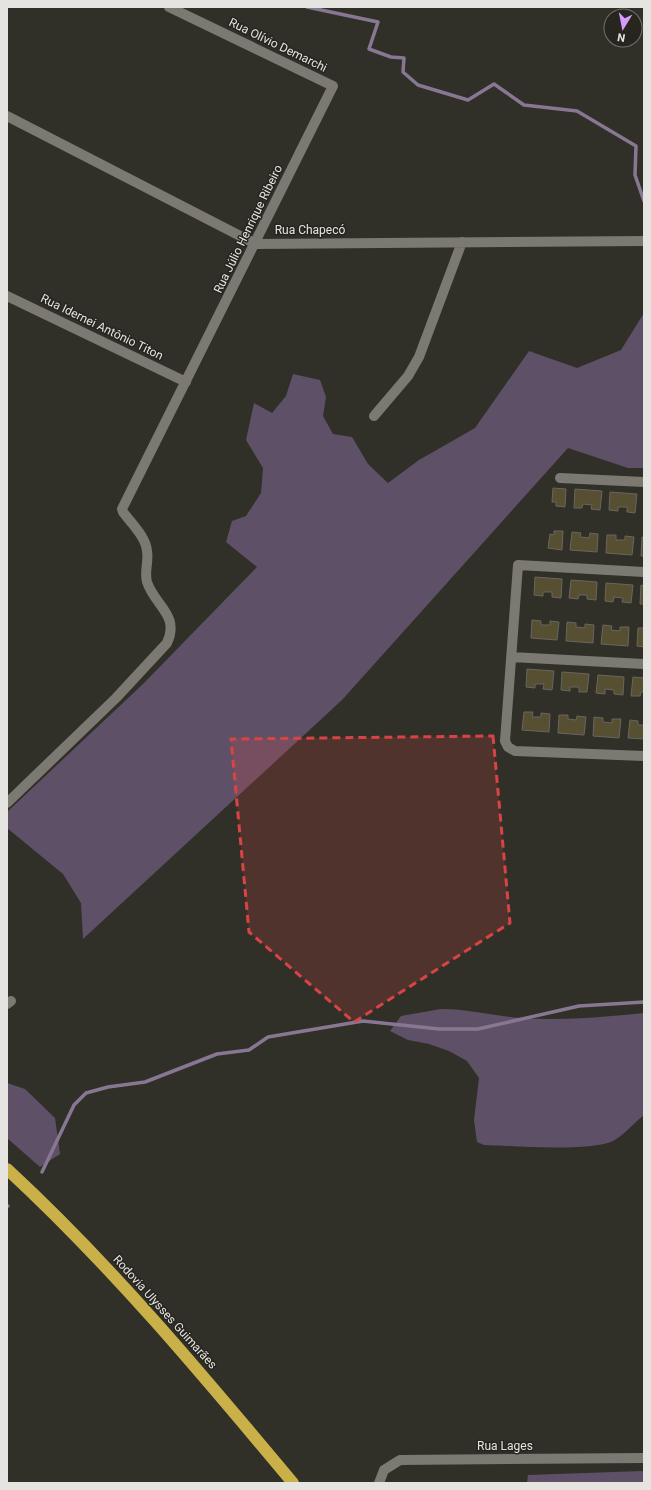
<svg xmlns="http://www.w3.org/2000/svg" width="651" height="1490" viewBox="0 0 651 1490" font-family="Roboto,sans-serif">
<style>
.green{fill:#5e5167}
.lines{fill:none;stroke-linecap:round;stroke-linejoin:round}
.stream{stroke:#887793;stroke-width:3.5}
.building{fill:#574f31;stroke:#68665f}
.minor{stroke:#7b7972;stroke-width:10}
.highway{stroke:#c9b049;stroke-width:12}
.marked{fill:#d84444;fill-opacity:0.2;stroke:#d84444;stroke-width:3;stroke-dasharray:8 5;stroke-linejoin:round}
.labels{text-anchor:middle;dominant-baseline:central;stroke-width:3;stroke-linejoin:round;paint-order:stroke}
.street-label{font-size:12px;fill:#e5e4e0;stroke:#26251e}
</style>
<rect width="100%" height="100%" fill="#302f28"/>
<!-- green -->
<path class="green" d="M644,313V468H628L568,448L342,700L83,939L81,903L63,874L7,828V812L143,684L257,567L226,542L232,521L246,516L261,493L263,468L246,440L254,403L272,413L286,396L293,374L320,380L326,397L323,416L333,434L352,437L368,464L388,483L419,460L475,428L529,351L577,368L621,350Z
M441,1009C468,1009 494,1016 521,1018C561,1021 604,1017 644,1013V1115C635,1122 623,1136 613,1141C589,1152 513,1146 484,1145L477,1142L474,1120L479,1078L467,1061L449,1051L429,1044L408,1040L390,1031L401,1016Z
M7,1083L25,1089L55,1118L60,1154L40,1167L7,1138Z
M642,1471L644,1473V1483H527L528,1475Z"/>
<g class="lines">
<!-- stream -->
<path class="stream" d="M307,7L378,22L369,49L391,57L404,58L403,72L418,85L468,100L494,84L524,105L577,111L636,146L635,175L644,201
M42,1172L74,1105L86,1093L108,1087L145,1082L217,1054L249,1050L268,1037L363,1021L439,1029H478L579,1006L644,1002
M7,1206H8"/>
</g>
<!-- building -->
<path class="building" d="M553,488L566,489L565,507L556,506V502H552Z
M575,489L602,491L600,510L591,509L592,505L583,504L582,508H574Z
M610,492L637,494L635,513L627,512V507H618V511L609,510Z
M554,531H563L562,550L548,548L550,534L554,535Z
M572,532L581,533L580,537L589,538L590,533L598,534L597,552L570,550Z
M607,535H616V540H625V536L634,537L632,555L606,553Z
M642,537L644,538V556H641Z
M535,577L562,579L561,598L552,597V592H543V596L534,595Z
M571,580L597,582L596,600L587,599V595H579L578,599L569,598Z
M606,583L633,585L631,603L622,602L623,598L614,597L613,602L605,601Z
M641,585L644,586V604H640Z
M532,620L541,621V625H550V621L559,622L557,640L531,638Z
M567,622L576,623V627L585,628V624L594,625L593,643L566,641Z
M603,625L612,626L611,630L620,631V627H629L628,646L601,644Z
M638,628H644V647L637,646Z
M527,669L554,671L552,690L543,689L544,684H535V688L526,687Z
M562,672L589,674L587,692H579V687H570V691L561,690Z
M598,675L624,677L623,695L614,694V690L605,689V694L596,693Z
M633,677L644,678V692H641L640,696H631Z
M524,712H533L532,717H541V713L550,714L549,732L522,730Z
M559,715H568V719L576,720L577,716L586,717L584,735L558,733Z
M594,717L603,718V722L612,723V719H621L619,738L593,736Z
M630,720L638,721V725H644V739L628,738Z"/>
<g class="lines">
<!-- minor -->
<path class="minor" d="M7,116L256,244L644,241
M7,296L186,382
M374,416L408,376L419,357L462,242
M560,478L644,482
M644,572L518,565L505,741L508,747L515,751L644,756
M511,657L644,664
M7,803L116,698L167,643C180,615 155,606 147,582C144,571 149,562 147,551C146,537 131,523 123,512L122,509L333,86L169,7
M7,1004L11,1001
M379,1483L384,1470L400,1460L644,1458"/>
<!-- highway -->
<path class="highway" d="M7,1169C111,1265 202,1374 293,1483"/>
</g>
<!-- marked area -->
<path class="marked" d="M493,736L510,923L354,1022L249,932L231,739Z"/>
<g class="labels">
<!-- street labels -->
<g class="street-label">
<text transform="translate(278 45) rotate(26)">Rua Olívio Demarchi</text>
<text transform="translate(248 229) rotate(-64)">Rua Júlio Henrique Ribeiro</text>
<text x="310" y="230">Rua Chapecó</text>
<text transform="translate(102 327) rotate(26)">Rua Idernei Antônio Titon</text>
<text transform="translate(165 1312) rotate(48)">Rodovia Ulysses Guimarães</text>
<text x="505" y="1446">Rua Lages</text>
</g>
</g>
<!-- border -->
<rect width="651" height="1490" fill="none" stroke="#e5e4e0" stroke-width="16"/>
<!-- north arrow -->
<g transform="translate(623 28) rotate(190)"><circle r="19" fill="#26251e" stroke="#72716c"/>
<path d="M0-3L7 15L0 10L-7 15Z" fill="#d59bfb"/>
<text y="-6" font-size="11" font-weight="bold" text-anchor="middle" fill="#e5e4e0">N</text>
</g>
</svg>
